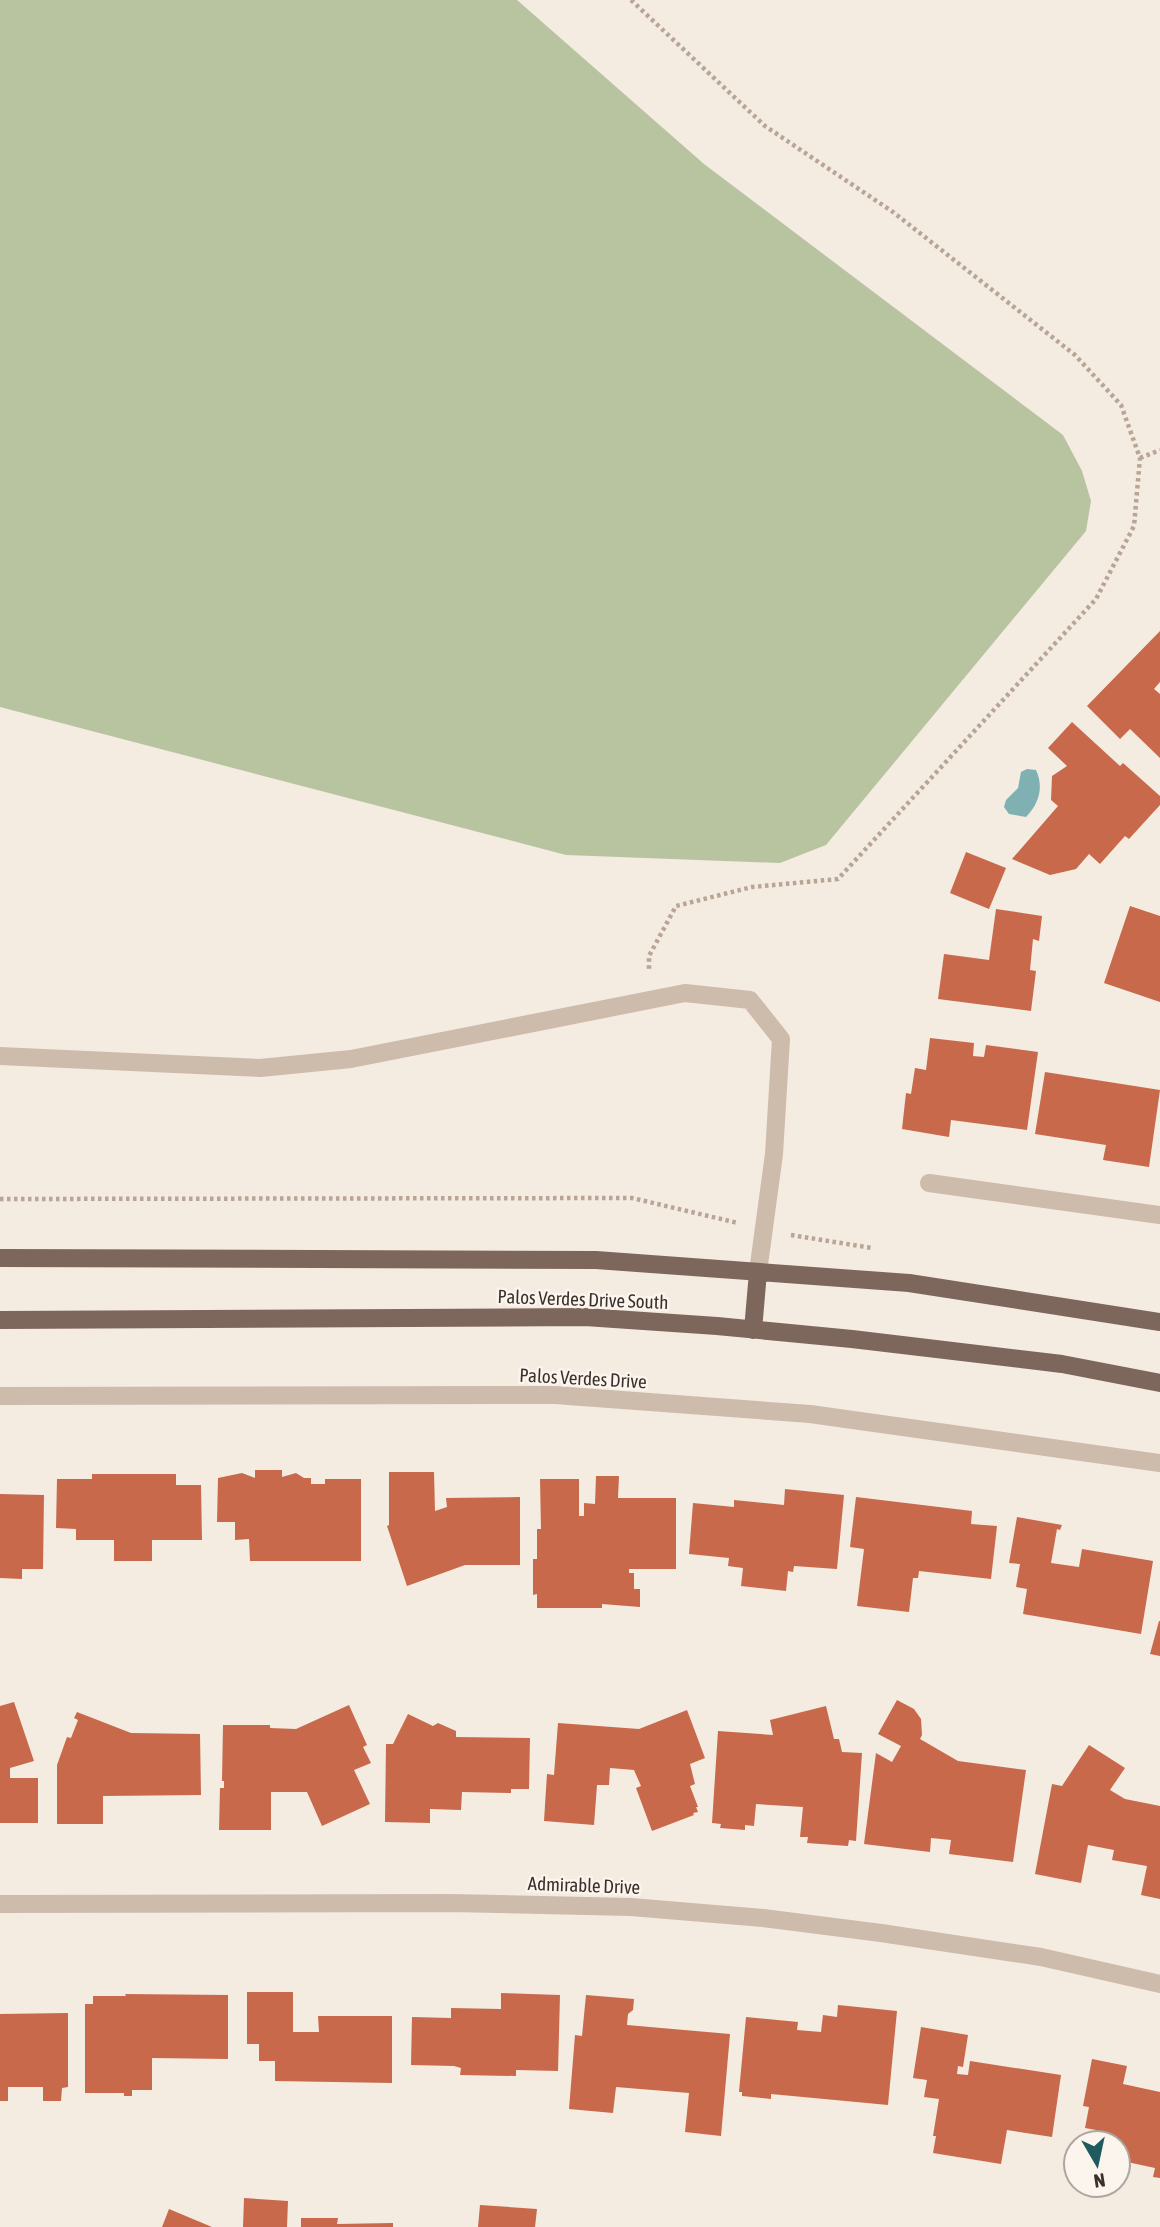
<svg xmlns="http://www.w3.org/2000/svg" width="1160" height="2227" viewBox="0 0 1160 2227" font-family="'Asap Condensed',sans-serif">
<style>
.green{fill:#b8c4a0}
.water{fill:#7fb0b2}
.building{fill:#c8694b}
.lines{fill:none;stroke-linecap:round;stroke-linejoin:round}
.path{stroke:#b9a596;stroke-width:4.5;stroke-dasharray:3.5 3.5;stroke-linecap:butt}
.street{stroke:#cdbbac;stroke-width:18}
.primary{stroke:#7d675c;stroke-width:18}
.labels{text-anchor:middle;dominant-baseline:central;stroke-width:5;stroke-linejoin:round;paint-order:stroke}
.street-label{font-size:19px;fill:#3b302b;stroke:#fbf5ee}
</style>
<rect width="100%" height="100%" fill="#f4ebe1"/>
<!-- green -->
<path class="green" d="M0,0H517L704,164L1063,435L1082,471L1091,501L1086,531L826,845L780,863L566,855L0,707Z"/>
<!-- water -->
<path class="water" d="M1027,769L1036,770C1044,787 1039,804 1026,817L1009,814L1004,807L1006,800L1018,788L1021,772Z"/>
<!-- building -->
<path class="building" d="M1160,631V682L1154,689L1160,694V758L1130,729L1120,739L1087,706Z
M1072,722L1120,766L1123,763L1160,796V805L1129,839L1125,836L1100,864L1089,854L1076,869L1050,875L1012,859L1058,806L1051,800L1052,776L1067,766L1048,748Z
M966,852L1006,868L989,909L950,893Z
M1130,906L1160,916V1002L1104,983Z
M996,909L1042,916L1039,941L1033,939L1030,970L1036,971L1031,1011L938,999L944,954L989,960Z
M930,1038L974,1043L973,1056L984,1057L986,1045L1038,1052L1027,1130L951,1120L949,1137L902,1129L906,1093L911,1094L915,1068L926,1070Z
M1045,1072L1160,1090L1149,1167L1103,1160L1106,1145L1035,1134Z
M255,1470H282V1477L296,1473L304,1478H311V1484H325V1479H361V1561H250L249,1539L235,1540V1522H217L218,1478L242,1473L255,1478Z
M389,1472H434L435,1511L447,1507L446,1498L520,1497V1565H465L407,1586L387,1526L389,1525Z
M92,1474H176V1485H201L202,1540H152V1561H114V1540H76V1529L56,1528L57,1479H92Z
M596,1476H619L618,1498H676V1569H629V1573H634V1589H640V1607L602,1604V1608H537V1594L533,1595V1559H537V1529H541L540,1479H579V1516H584V1503L595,1504Z
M785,1489L844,1495L837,1569L794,1566L793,1572L788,1571L786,1591L741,1586L743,1568L728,1566L729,1558L689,1554L693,1503L734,1507V1500L784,1505Z
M0,1494L44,1495L43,1569H22V1579L0,1578Z
M856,1497L972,1511L971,1524L997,1526L991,1579L919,1571L918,1578H913L909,1612L857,1606L864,1549L850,1547Z
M1017,1517L1062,1525L1060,1530L1057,1529L1051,1563L1079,1567L1082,1549L1153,1561L1141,1634L1023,1614L1027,1589L1016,1587L1020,1564L1009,1563Z
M1159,1621H1160V1656L1150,1654Z
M897,1700L914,1709L921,1719L922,1735L920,1739L958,1761L1026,1770L1013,1862L949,1854L951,1840L931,1838L930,1852L864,1844L876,1753L892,1762L901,1746L878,1734Z
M14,1702L34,1761L10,1768V1778H38V1823H0V1706Z
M349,1705L367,1745L363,1747L371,1763L354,1770L370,1804L322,1826L307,1792H271V1830H219L220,1788H224V1781H222L223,1725H270V1728L296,1729Z
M826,1706L834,1739H839L842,1752L862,1753L856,1841L849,1840L848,1846L807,1843L808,1837H800L803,1807L756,1804L754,1826L745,1825V1830L720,1828L721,1824L712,1823L718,1731L773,1735L770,1720Z
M687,1710L705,1758L690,1764L695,1784L690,1786L698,1807H696L698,1812L693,1813L694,1815L652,1831L636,1788L641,1786L634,1770L610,1768L609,1785H597L594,1825L544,1821L547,1774L554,1775L558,1723L639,1729Z
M77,1712L131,1733L200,1734L201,1795L103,1796V1824H57V1765L67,1737L71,1738L78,1720L74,1718Z
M408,1714L433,1726L438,1723L456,1731V1737L530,1738L529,1789H511V1793L462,1792L461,1810L430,1809V1823L385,1822L386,1744H393Z
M1089,1745L1125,1768L1110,1790L1125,1799L1160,1806V1899L1141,1895L1147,1866L1112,1860L1114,1850L1088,1845L1081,1883L1035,1874L1052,1784L1062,1786Z
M247,1992H293V2032H319L318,2016H392V2083L275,2081V2061H259V2044H247Z
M501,1993L560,1995L558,2071L516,2070V2076L460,2075L461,2068L454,2066L411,2065L412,2017L451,2018V2008L501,2009Z
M125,1994L228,1995V2059L152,2058V2090H132V2096H124V2093H85V2004H93V1996H126Z
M586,1995L634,1999L633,2010L628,2014L627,2025L730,2034L721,2136L685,2132L689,2093L616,2087L613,2113L569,2109L575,2035L582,2036Z
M838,2005L897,2011L888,2105L771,2094V2099L742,2096V2092H739L746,2017L798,2022L797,2030L821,2032L823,2015L837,2017Z
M68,2013V2087L62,2088L61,2101H43V2087H8V2101H0V2014Z
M921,2027L968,2035L963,2067L958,2066L957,2074L968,2075L970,2061L1061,2075L1052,2137L1007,2130L1001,2164L933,2153L936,2136H933L939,2099L924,2097L927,2080L913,2078Z
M1092,2059L1127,2066L1123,2084L1160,2092V2178L1153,2177L1155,2168L1118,2160V2143H1093L1096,2130L1085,2128L1089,2107L1083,2106Z
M244,2198L288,2201L287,2227H243Z
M480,2205L537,2209L535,2227H478Z
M169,2209L212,2227H162Z
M301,2218H338L337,2224L393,2223V2227H301Z"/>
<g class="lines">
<!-- path -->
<path class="path" d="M631,0L765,126L893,212L1075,355L1121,405L1140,458L1134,526L1096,599L838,879L752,887L676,906L649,956V972
M1140,458L1160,450
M0,1199L632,1198L738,1223
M791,1235L872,1248"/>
<!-- street -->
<path class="street" d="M0,1056L260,1068L351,1059L685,993L750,1000L781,1039L774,1154L758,1272
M929,1183L1160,1215
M0,1396L555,1395L810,1414L1160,1463
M0,1904L451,1903L631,1907L763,1918L881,1933L1041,1957L1160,1984"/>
<!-- primary -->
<path class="primary" d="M0,1258L596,1260L909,1283L1160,1322
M0,1320L585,1317L717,1326L852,1339L1062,1364L1160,1383
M753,1330L758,1272"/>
</g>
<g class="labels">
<!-- street labels -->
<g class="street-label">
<text transform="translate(583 1299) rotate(2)">Palos Verdes Drive South</text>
<text transform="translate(583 1378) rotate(3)">Palos Verdes Drive</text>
<text transform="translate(584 1885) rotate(2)">Admirable Drive</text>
</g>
</g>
<!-- north arrow -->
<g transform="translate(1097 2164) rotate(171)"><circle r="33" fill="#fbf5ee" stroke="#aea6a0" stroke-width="2"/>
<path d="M0-5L12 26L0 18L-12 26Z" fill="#1f5a5e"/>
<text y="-10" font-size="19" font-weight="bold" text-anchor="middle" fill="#3b302b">N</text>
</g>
</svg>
